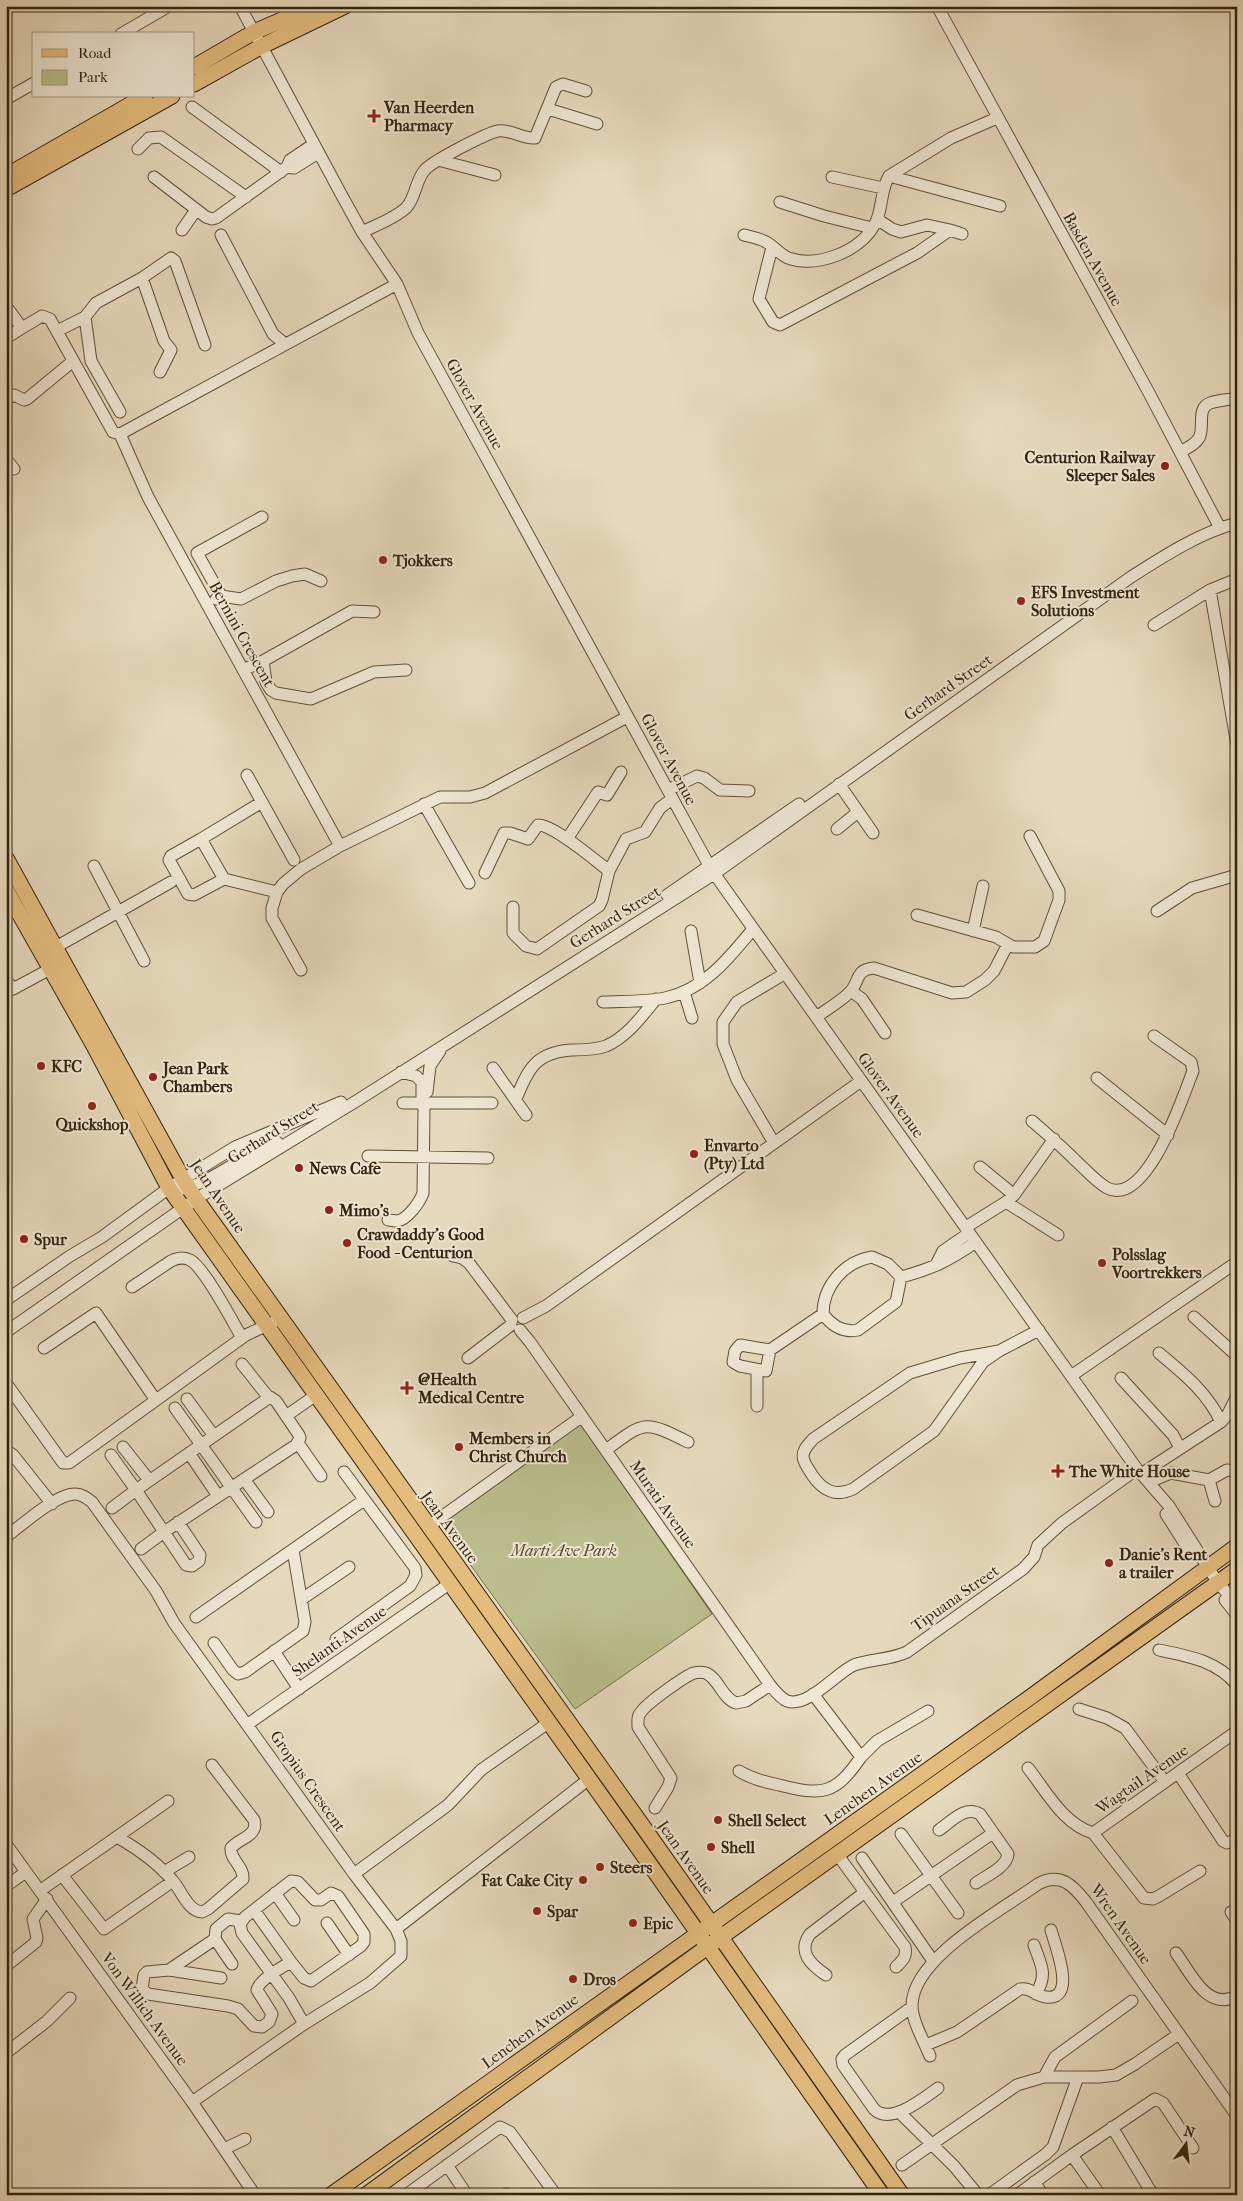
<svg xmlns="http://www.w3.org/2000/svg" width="1243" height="2201" viewBox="0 0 1243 2201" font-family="'IM FELL French Canon',serif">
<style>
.green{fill:#bbbe8d;stroke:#77704d}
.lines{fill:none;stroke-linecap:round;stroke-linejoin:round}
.minor-casing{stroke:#605039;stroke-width:13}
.major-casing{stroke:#33230d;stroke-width:17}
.minor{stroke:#efe6d4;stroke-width:11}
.major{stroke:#e4bc7e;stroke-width:15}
.poi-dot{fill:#8f2418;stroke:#efe6d4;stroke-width:2}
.labels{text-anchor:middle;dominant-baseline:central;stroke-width:4;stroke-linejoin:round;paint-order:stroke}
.poi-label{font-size:16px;font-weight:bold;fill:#33230d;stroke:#efe6d4;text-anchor:start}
.street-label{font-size:16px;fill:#33230d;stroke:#efe6d4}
.park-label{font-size:16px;font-style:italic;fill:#554a2d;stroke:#efe6d4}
</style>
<rect width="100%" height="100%" fill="#e7d9bd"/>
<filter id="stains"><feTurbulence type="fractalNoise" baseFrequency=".004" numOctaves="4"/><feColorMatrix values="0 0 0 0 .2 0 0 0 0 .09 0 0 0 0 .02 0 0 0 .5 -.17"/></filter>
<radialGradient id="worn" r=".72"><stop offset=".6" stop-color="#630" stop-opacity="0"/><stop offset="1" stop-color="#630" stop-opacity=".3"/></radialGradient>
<!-- green -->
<path class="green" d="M579,1422L712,1614L575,1709L440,1523Z"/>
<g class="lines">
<!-- minor casing -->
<g class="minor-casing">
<path id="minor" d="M240,6L341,194L362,232L397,284L418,333L711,869L1137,1469L1169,1506L1218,1583L1237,1604
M937,6L1148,391L1220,528
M121,34L169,6
M6,99L34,83
M192,107L281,172
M548,109L597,124
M138,149L149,138L161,137L246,197
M438,160L495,175
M287,167L294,168L318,153
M889,176L1000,206
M154,177L206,217L212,219L216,218L287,167L290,160L314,144
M832,177L883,188
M780,202L824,216L872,228
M182,230L196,210
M950,230L962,234
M362,232C376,225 394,219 406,208C416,197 415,182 424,171C430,162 487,133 498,131C511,129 522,139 535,138L556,87L563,84L586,91
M221,235L273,334L285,344
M744,235C751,237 759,238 766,242C774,246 779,254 788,258C817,268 860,252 875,224C883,209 880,191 889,176L951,138L997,118
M772,247L759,299L773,322L780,325L917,253L950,230L927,225L901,232L892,229L877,219
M142,278L164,341L171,350L160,372
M6,306L22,328L42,316L50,319L113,432L120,434L148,497L340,846
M85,317L91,361L120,412
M57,331L85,317L96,303L142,278L171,258L175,261L205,345
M6,338L22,328
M6,399L14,395L24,400L27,399L73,361
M120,434L397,284
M1180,452C1187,448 1195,445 1199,438C1205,428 1196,408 1210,403C1218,400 1228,400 1237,398
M6,459L14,469
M1210,590L1237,745
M221,596L197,553L262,517
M216,599L221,596L241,599L276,581L292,576L305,574L321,581
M1154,625L1210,590L1237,579
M263,661L266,682L271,690L276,693L311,699L374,672L406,670
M243,670L263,661L352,611L374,612
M247,775L294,860
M839,784L873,833
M668,790L697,776L704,778L720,790L749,791
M424,804L469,883
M837,829L858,812
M201,839L171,856L169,860L188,894L194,895L224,879L277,892
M567,839L598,792L607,795L621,772
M94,866L144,961
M485,873L504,833H510L528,839L538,825C554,825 595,860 609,871L626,839L645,832L660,808L672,799
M224,879L201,839L262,802
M667,895L799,804
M513,907V933L526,946L537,949L599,906L602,900L609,871
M1157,911L1192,888L1237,875
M917,915L996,937L1013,947H1035L1044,941L1059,900V891L1030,836
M691,931L700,983
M973,931L983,886
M56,947L171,882
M301,970L272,918V908L277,892L283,884L301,869L340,846L440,797H470L485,793L627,717
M6,980L13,989L50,969
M851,991L862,999L885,1033
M684,992L692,1018
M603,1002C623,1001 645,1002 665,998C704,990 729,958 753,929
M816,1017C826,1010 838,1003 848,994C861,983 853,970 874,968L952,993L966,992L985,980L994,971L1007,946
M493,1068L526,1115
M1097,1078L1168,1135
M427,1092L430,1066L440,1051
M516,1099C528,1069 536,1052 572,1050C583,1050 595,1050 606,1046C627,1037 642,1016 656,999
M403,1103H492
M1032,1121C1047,1134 1061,1146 1075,1160C1085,1169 1095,1181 1107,1188C1147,1208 1183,1096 1193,1071L1191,1062L1154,1036
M774,1143L737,1080L723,1044V1022L737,1002L784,974
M368,1156L488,1158
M980,1167L1014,1195
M182,1189C212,1183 245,1153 277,1142
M1006,1202L1058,1235
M388,1220C391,1220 394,1221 397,1221C407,1220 420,1202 423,1193L424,1109L422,1103V1082L416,1076L401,1072
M966,1227L1006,1202L1014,1195L1054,1139
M453,1256L462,1258L469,1263L512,1320
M872,1257L888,1264L901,1277L896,1302L858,1330C843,1333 832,1326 823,1314C823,1286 844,1262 872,1257Z
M936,1265L943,1251L969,1233
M901,1277C932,1269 950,1260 976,1242
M132,1287L171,1261C177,1258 184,1257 190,1260C204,1267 233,1322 242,1338
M6,1300L70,1256L102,1237L169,1188L235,1147L341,1102
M1194,1317L1237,1356
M523,1318L546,1306L861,1081
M520,1330L530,1342L770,1685C775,1691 780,1698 787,1701C808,1708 836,1673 854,1665C871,1659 890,1660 907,1652L1023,1569L1034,1557L1038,1545L1062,1523L1137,1469
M6,1332L196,1199L358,1100L714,874L1131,577C1164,556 1199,533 1237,523
M44,1348L96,1313L155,1399
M770,1350L766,1371L740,1366L733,1362L735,1351L740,1345L770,1350L823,1314
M999,1351L960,1358L910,1373L813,1439C809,1444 803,1449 803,1456C803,1461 806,1465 809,1470C819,1487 832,1499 853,1489L934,1431L983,1362L999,1351L1039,1330
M1159,1353C1184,1374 1207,1392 1221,1422
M468,1358L511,1325
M242,1364L269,1398
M1071,1376L1237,1262
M1121,1378L1173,1435L1180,1448
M6,1383L63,1463H69L246,1335L274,1322
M270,1397L276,1401L299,1435L300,1438L296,1445L164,1532L136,1490Z
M187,1399L214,1436
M757,1406V1371
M175,1408L256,1522
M286,1416L316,1395
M298,1443L321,1476
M123,1447L149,1480
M6,1450L13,1455L52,1504
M606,1450C645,1421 644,1420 688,1442
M189,1453L218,1496
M111,1455L136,1490L112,1508
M1141,1474L1221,1422L1228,1414L1237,1396
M244,1479L268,1512
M1209,1480L1215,1501
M1149,1482L1171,1473L1209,1480L1227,1470L1237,1471
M1166,1514L1192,1555
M429,1526L581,1417
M6,1537C22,1525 56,1494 75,1494C82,1494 87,1498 92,1502L156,1591L174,1623L354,1874L396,1929L401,1941V1956L370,1983L304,2024L192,2102
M141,1549L164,1532L186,1565L192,1566L199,1561L200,1555L178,1522
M302,1599L349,1567
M1225,1600L1237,1615
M196,1617L364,1500
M336,1639L410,1586L416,1575L415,1568L344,1472
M214,1643L233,1670L238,1674L245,1672L303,1631L305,1622L293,1550
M1159,1650C1189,1656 1217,1661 1237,1685
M274,1651L299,1689
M813,1694L861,1757L877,1741L928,1711
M1079,1709L1107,1718L1125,1728L1165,1782
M248,1724L449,1584
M1028,1768C1047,1792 1063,1824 1093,1833
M739,1771C752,1779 764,1782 779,1785C822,1796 835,1795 861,1757
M1178,1773L1223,1841L1227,1843L1237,1839
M655,1808L668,1787L671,1778L638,1727C638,1721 637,1716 641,1712C647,1703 685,1676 694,1673C698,1672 702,1672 706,1673C719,1679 722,1698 736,1703L746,1701L770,1685
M939,1830C951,1822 965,1805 980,1814L1008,1854C1007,1867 986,1876 976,1883
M1093,1833L1237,1731
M1093,1833L1144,1898L1153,1899L1159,1896L1200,1871
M901,1834L958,1913
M117,1837C138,1849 157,1862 173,1881C181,1890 188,1911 202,1912L208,1909L243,1879C244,1866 230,1860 231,1848C239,1838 259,1836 254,1820L212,1765
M6,1844L192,2102L255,2195
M837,1854L905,1947C907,1957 903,1960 896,1967
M862,1858L933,1961
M164,1872L189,1857
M354,1874L448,1805L481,1770L548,1723
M62,1875L104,1929L173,1881
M6,1886L26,1872
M41,1890L168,1801
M275,1893L294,1920
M893,1902L993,1833
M254,1910L291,1962
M1231,1912L1237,1921
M327,1923L349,1955
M396,1929L589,1779
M215,1939L216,1929L228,1919L241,1921
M1034,1945C1041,1965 1048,1974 1036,1994
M1176,1953C1191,1973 1207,2012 1237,1996
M232,1964L215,1939L169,1970L147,1972L144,1975L142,1989L148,1994L228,2006L238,2009L254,2026L262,2027L269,2022L272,2014L257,1990C259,1980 282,1967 291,1962L304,1978L311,1981L361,1946L364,1942V1934L338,1896L331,1893L321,1900H315L298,1882L291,1881L245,1917L240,1924L242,1933L289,1998L304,2024
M6,1966L36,1942L37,1938L33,1919L47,1899
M169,1970L221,1978
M826,1975C811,1965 797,1952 810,1934L865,1892
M912,2007L845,2055L842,2059L843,2065L874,2109C890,2126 924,2098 938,2088
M926,2045L957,2032L1020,1989C1030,1987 1036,1996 1046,1997C1078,2001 1055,1945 1051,1930
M6,2053L47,2021L70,1998
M930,2056C924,2041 912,2021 912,2005C913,1957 1002,1910 1038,1884C1060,1872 1073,1885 1086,1902L1237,2116
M1044,2077L1055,2057L1132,2001
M899,2112L954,2166L978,2195
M1112,2127L1153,2195
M224,2149L245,2139
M1072,2155L1100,2195
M447,2165L467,2195
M902,2165L1017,2085L1044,2077H1099L1116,2075L1135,2064L1179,2034
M1034,2182L1043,2195
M406,2195L500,2127L510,2132L556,2195
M505,2195L506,2194
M989,2195L1046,2154L1053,2147L1078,2077
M1017,2195L1072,2155L1155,2099L1163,2103L1193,2148"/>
</g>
<!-- major casing -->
<g class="major-casing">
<path id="major" d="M194,67L254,32L314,6
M194,84L262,46L345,6
M6,176L145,96
M6,189L172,96
M6,858L183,1179L196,1199L644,1828L902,2195
M6,890L93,1044L169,1188L639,1849L882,2195
M331,2195L1032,1696L1237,1546
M366,2195L721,1937L1237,1569"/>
</g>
<!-- minor -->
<use href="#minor" class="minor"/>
<!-- major -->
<use href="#major" class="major"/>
</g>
<!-- markers -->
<g class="poi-dot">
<path d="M371.5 108.5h5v5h5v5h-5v5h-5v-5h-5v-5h5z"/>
<circle cx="1165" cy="466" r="5"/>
<circle cx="383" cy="560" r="5"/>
<circle cx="1021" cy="601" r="5"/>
<circle cx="41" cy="1066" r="5"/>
<circle cx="153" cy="1077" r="5"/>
<circle cx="92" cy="1106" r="5"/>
<circle cx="694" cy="1154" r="5"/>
<circle cx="299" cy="1168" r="5"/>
<circle cx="329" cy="1210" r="5"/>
<circle cx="24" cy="1239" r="5"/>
<circle cx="347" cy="1243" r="5"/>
<circle cx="1102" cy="1263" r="5"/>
<path d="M404.5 1380.5h5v5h5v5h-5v5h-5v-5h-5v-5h5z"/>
<circle cx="459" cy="1447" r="5"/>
<path d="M1055.5 1463.5h5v5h5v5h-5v5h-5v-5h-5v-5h5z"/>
<circle cx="1109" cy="1563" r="5"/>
<circle cx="718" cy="1820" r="5"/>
<circle cx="711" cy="1847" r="5"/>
<circle cx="600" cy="1867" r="5"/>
<circle cx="583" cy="1880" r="5"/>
<circle cx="537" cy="1911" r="5"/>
<circle cx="633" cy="1923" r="5"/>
<circle cx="573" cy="1979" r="5"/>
</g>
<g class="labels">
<!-- poi labels -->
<g class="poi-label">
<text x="384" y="107">Van Heerden<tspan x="384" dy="18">Pharmacy</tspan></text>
<text x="1155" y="457" text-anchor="end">Centurion Railway<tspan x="1155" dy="18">Sleeper Sales</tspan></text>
<text x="393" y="560">Tjokkers</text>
<text x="1031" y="592">EFS Investment<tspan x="1031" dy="18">Solutions</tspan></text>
<text x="51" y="1066">KFC</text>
<text x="163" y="1068">Jean Park<tspan x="163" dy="18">Chambers</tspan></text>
<text x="92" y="1124" text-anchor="middle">Quickshop</text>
<text x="704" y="1145">Envarto<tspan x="704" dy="18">(Pty) Ltd</tspan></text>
<text x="309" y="1168">News Cafe</text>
<text x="339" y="1210">Mimo's</text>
<text x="357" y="1234">Crawdaddy's Good<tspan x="357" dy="18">Food - Centurion</tspan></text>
<text x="34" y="1239">Spur</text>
<text x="1112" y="1254">Polsslag<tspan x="1112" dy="18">Voortrekkers</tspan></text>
<text x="418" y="1379">@Health<tspan x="418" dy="18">Medical Centre</tspan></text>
<text x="469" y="1438">Members in<tspan x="469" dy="18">Christ Church</tspan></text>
<text x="1069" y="1471">The White House</text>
<text x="1119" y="1554">Danie's Rent<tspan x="1119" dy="18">a trailer</tspan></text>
<text x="728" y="1820">Shell Select</text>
<text x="721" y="1847">Shell</text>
<text x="610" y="1867">Steers</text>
<text x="573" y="1880" text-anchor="end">Fat Cake City</text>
<text x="547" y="1911">Spar</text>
<text x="643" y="1923">Epic</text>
<text x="583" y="1979">Dros</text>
</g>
<!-- street labels -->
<g class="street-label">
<text transform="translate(1093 259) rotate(61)">Basden Avenue</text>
<text transform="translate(475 404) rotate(61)">Glover Avenue</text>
<text transform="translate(242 634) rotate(61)">Bernini Crescent</text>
<text transform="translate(948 687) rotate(-35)">Gerhard Street</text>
<text transform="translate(669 759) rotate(62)">Glover Avenue</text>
<text transform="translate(615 917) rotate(-32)">Gerhard Street</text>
<text transform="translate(891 1095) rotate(54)">Glover Avenue</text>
<text transform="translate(273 1132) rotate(-32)">Gerhard Street</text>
<text transform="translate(218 1196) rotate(56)">Jean Avenue</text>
<text transform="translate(663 1504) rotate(55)">Murati Avenue</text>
<text transform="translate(450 1527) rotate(54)">Jean Avenue</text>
<text transform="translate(955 1598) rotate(-35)">Tipuana Street</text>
<text transform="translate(339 1641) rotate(-35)">Shelanti Avenue</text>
<text transform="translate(1142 1779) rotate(-35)">Wagtail Avenue</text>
<text transform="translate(308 1781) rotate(55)">Gropius Crescent</text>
<text transform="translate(873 1788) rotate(-35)">Lenchen Avenue</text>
<text transform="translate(686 1857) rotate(55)">Jean Avenue</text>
<text transform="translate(1121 1924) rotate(55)">Wren Avenue</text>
<text transform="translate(145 2009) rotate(54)">Von Willich Avenue</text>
<text transform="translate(530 2031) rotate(-36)">Lenchen Avenue</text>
</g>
<!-- park labels -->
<g class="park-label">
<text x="564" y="1550">Marti Ave Park</text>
</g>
</g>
<!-- margin -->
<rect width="1243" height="2201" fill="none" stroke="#e7d9bd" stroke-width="25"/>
<rect x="8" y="8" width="1228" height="2186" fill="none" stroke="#33230d" stroke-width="2.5"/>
<rect x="12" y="12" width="1218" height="2176" fill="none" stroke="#33230d"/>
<!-- legend -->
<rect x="32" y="32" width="162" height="65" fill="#efe6d4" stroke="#a49884"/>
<rect x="42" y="49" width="25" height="8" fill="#e4bc7e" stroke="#a49884"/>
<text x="78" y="58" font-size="15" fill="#33230d">Road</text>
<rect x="42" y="70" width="25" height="15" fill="#bbbe8d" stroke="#a49884"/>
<text x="78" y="82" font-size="15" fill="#33230d">Park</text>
<!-- north arrow -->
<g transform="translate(1186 2144) rotate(15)" stroke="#efe6d4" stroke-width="4" paint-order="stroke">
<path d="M0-4L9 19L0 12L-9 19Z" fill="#33230d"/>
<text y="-8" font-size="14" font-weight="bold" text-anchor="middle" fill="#33230d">N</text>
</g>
<rect width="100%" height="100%" filter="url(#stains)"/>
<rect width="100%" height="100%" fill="url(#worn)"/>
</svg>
